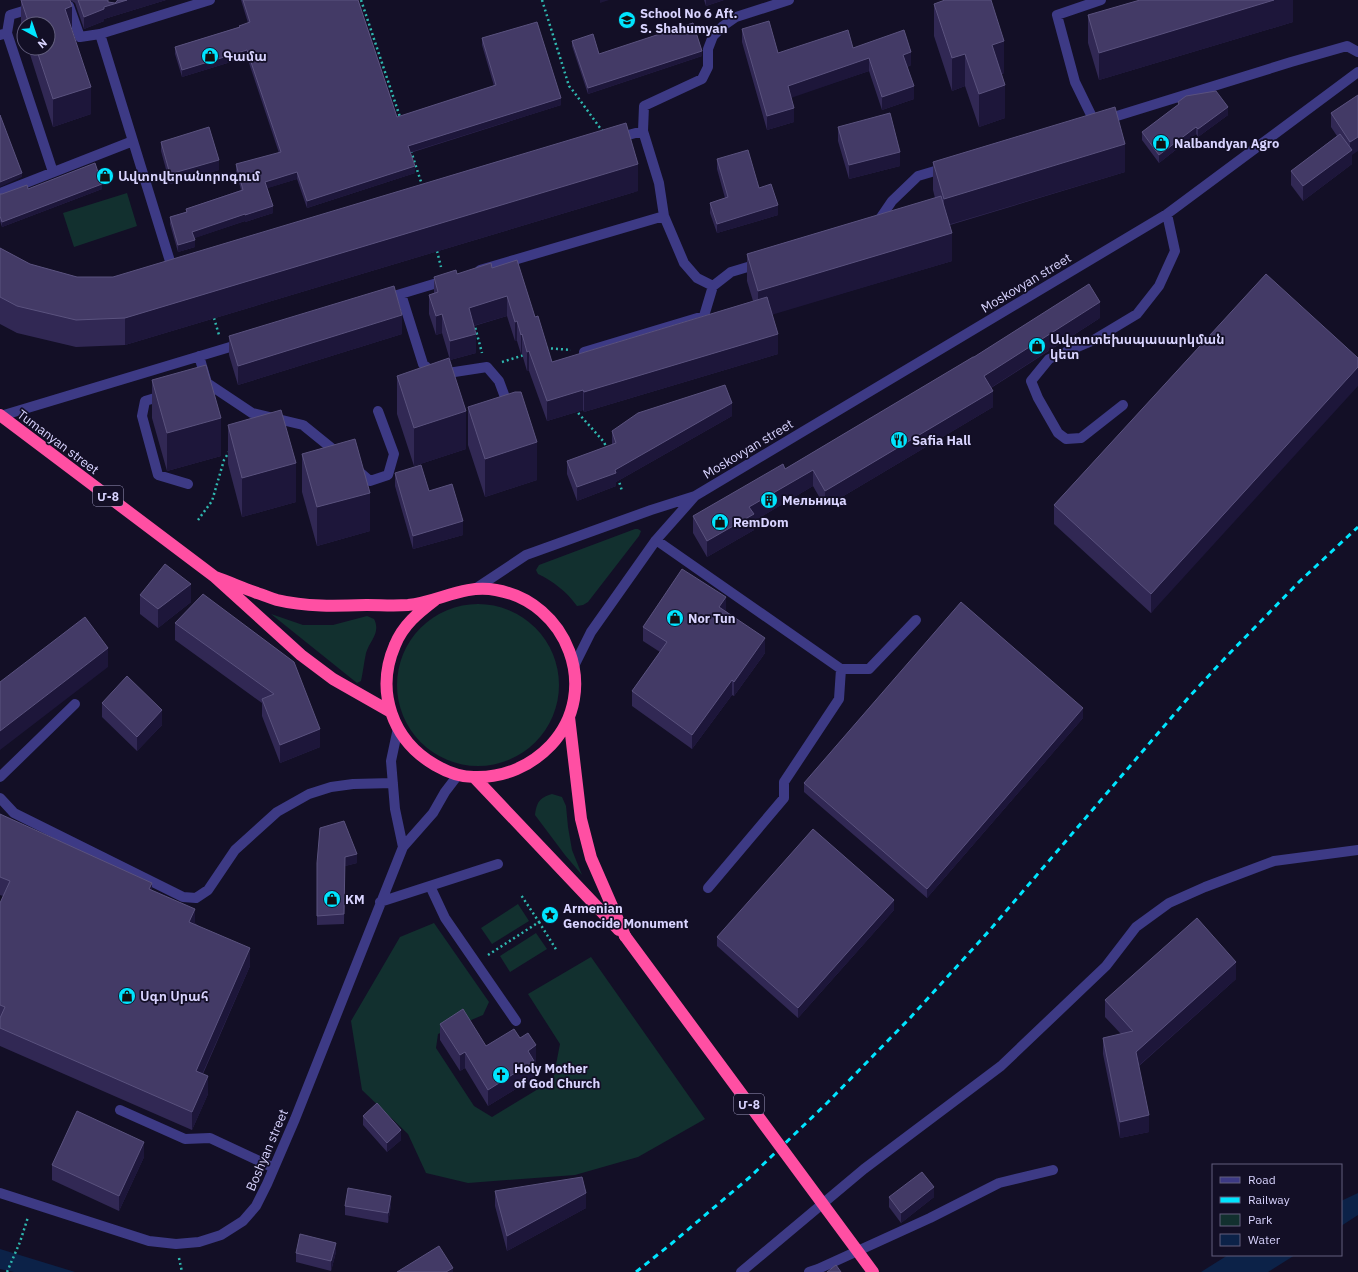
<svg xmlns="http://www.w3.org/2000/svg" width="1358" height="1272" viewBox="0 0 1358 1272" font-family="'IBM Plex Sans','Noto Sans Armenian',sans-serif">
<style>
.green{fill:#12302f}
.water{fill:#0c2248}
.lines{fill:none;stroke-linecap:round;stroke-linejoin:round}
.path{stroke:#2fb8b0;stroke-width:2.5;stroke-dasharray:2 3;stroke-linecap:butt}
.minor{stroke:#3d3a85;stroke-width:10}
.highway{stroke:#ff4fa3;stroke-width:12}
.rail{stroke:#00e5ff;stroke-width:3;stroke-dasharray:6 5;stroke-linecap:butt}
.highway-bridge{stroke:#ff4fa3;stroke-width:12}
.wall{fill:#312854}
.shaded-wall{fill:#1d163a}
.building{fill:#433a66;stroke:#5a527e}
.labels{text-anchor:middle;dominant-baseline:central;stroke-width:3.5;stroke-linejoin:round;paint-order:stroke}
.shield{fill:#130f26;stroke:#9e99be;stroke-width:1}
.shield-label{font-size:12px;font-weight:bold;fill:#d9d4ff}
.poi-label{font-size:13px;font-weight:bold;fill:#d9d4ff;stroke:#130f26;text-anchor:start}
.street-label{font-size:13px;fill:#d9d4ff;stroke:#130f26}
</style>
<rect width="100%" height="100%" fill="#130f26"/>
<!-- green -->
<path class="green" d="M127,193L137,226L74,247L63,213Z
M635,529H638L641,531L639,536L588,602L583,605L577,606C567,592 553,581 538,574L536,570L539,565Z
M397 685a81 81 0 1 1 162 0a81 81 0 1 1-162 0Z
M271,614L303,625H333L367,616L374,619C381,633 370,640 366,653C364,662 363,672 361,681L357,683Z
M552,794L562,797L566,806L568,827L572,850L582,875L565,855L535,815C537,802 539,798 552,794Z
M518,904L529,921L492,944L481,928Z
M434,923L489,1002L483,1015L438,1034L436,1048L474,1106L492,1117L553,1080L560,1044L528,994L591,957L705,1119L638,1157L575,1175L468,1183L426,1173L408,1134L362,1090L351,1021L400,937Z
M536,933L547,949L510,972L500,956Z"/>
<!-- water -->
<path class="water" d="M1358,1193V1215L1341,1226V1201Z
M0,1249L75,1272H14L0,1269Z
M1228,1255H1295L1268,1272H1201Z"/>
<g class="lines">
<!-- path -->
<path class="path" d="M361,0L400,117
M542,0L569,86L574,92L603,132
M411,151L423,188
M437,251L441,267
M214,318L219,335
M474,323L482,353
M546,348L571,350
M502,362L524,355
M577,408L579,414L604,442L607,449
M618,478L622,491
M198,520L212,501L224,460L229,452
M539,922L557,951
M488,955L539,922L521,895
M179,1258L182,1272
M7,1272L20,1242L28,1217"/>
<!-- minor -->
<path class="minor" d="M59,0L69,6L80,37L100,34L210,0
M7,33L10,15L33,8
M100,34L173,271H175
M0,35L7,33L53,172
M1104,120L1291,62L1347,46L1358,52
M1095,123L1075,82L1057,15L1101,0
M617,138L643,131
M0,193L133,141
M877,223L892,201L918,176L945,168
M761,263L731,272L713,286L697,278L684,263L664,216L659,183L643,131L644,106L702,79L708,67V49L713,36L723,26L736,17L789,0
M480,270L664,216
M401,294L423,364L435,375L487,367L499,381L509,408
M384,299L447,280
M584,352L704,316L713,286
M199,356L207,383L252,413L303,425L340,455
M165,395L145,401L142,416L158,475L188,484
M1123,405L1081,438L1066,439L1058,433L1038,398L1031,381L1049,359L1092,341L1137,314L1159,286L1175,251L1167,214
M1,416L240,344
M355,468L370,481L388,475L394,454L378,411
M656,540L841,669H869L916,620
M475,589L526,555L651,510L695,496L1167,214L1358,72
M574,666L591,632L656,540L695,496
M398,728L391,761L395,809L403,847
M0,777L75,704
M0,798L14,813L183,897L196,898L208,890L235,850L277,812L309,794L331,787L353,784L393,783
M430,886L445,918L516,1021
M708,888L784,798V782L839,699L841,669
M380,902L498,864
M120,1110L185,1139L210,1138L274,1168
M0,1193L149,1241L176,1244L199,1242L221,1235L243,1221L256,1206L267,1184L295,1119L403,847L433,813L445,792L458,775
M741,1272L864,1169L1001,1066L1106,966L1136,927L1169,903L1205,887L1274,861L1358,850
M809,1272L818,1269L930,1218L999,1183L1053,1170"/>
<!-- highway -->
<path class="highway" d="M0,415L215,577L301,655L333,679L391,712
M215,577C229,582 243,588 257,593C264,595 270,598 277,600C306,607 336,606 367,605C380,605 394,606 408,605C439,602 463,584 496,590C567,602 602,690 551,745C531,766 504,778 474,777C461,777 447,772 435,765C392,740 375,691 395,645C403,625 418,613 435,600
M569,717L581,819L591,858L625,936
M474,777L619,930"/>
<!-- rail -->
<path class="rail" d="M636,1272L671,1244L750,1177L827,1103L910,1018L989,931L1189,697L1226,657L1299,582L1358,527"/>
<!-- highway-bridge -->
<path class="highway-bridge" d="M625,936L873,1272"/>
</g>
<!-- wall -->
<path class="wall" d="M21,0L72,29L91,114L53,127L28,48H48V24H24V37L21,27Z
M70,0H108V2L115,3L117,1L116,0H166L104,19V21L84,29L75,3Z
M241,0H358L397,117L494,86L482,45V38L561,105L410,153L415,173L307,208L297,179L267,188L273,213L245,222V221L194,238L195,247L178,252L170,224V217L186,212V209L241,190L236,171V164L279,153L247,57L182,77L175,54V47L239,27V26L248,23Z
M704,0H724L706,6Z
M1293,0V22L1099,80L1088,43V15Z
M934,4L1004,73L1002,74L1005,118L979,127L965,86L952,91L934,36Z
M742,29L778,53L853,48L911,65L907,67L914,99L882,110L869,71L791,97L794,122L767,130L742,42Z
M572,41L599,54L702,56L588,94L572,46Z
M1358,95L1352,155V164L1303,201L1291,185V171L1337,136L1331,127V113Z
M1178,102L1228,115L1198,137L1196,134L1159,163L1142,140V132L1178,105Z
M838,127L900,166L849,179L838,141Z
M161,142L219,170L170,184L161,151Z
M717,159L759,188L778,215L717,233L710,213V203L725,198L717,169Z
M933,162L1125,172L950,225L952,261L772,314L778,354L584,412L583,410L547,421L529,371H527L522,354H521L517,341H515L507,316L474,326L476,353L450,360L442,333L436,335L429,314V295L434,293V277L492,268L535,317L552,362L753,301L747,281V254L935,198L933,190Z
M28,189H102L2,227L0,221V194H2Z
M638,191L125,345L76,347L17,333L0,324V248L30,264L77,277H113Z
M1100,318L991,388L993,407L825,507L813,486L754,521V530L707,557L693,533V516L785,469L974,357Z
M402,334L238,385L229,355V336Z
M1358,358L1151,613L1054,524V505Z
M397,376L466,449L414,466L397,414Z
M152,380L221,456L167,471L152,418Z
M468,407L537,480L485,497L468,445Z
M732,416L616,482V486L577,501L567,474V461L612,445V431Z
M228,425L296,502L242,517L228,464Z
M302,454L370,531L317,546L302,492Z
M395,473L429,491L463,535L413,549L395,486Z
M140,595L191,602L158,628L140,614Z
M726,611L765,653L734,696L732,695L692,749L632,706V691L660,652L643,641V627Z
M175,623L294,662L320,747L280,763L262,716V703L175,640Z
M102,703L162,725L137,751L102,717Z
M1083,718L927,898L804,792V783Z
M0,814L152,890L250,966L203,1074L208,1094L192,1130L0,1046V903L3,896L0,895Z
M317,863H357L345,866L344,924L317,925Z
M894,910L798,1018L717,946V937Z
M1236,979L1139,1066L1149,1132L1120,1138L1103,1054V1038L1121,1034L1105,1017V1000Z
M440,1024L486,1046L536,1062L534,1063V1078L488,1106L465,1068L460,1071L440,1040Z
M363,1116L401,1140L387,1152L363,1125Z
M144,1157L119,1211L52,1180V1165Z
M495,1191L586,1208L507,1251L495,1206Z
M889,1197H934L901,1223L889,1207Z
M391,1205L388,1223L345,1215V1206Z
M336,1252L331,1271L296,1262V1253Z"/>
<!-- shaded-wall -->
<path class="shaded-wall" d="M127,0H166L104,19V21L84,29V17L104,7Z
M600,0H609L600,3Z
M706,0H724L706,6Z
M1274,0H1293V22L1099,80V53Z
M72,6V34L65,9Z
M1004,41V73L992,77V45Z
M247,50V57L182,77V70Z
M702,51V56L588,94V88Z
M911,52V65L903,68V55Z
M965,54V86L952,91V58Z
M869,58V71L788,99V86Z
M1005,85V118L979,127V94Z
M914,86V99L882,110V97Z
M91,87V114L53,127V99Z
M561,98V105L408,153V146Z
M1228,107V115L1198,137V129Z
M794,108V122L767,130V116Z
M1196,127V134L1159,163V155Z
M1358,137V151L1352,155V164L1303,201V186L1350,151V142Z
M1125,144V172L944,226V199Z
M900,152V166L849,179V165Z
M219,160V170L170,184V174Z
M638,164V191L125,345V318Z
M415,166V173L307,208V201Z
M297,172V179L265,189V182Z
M22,173V177L0,187V182Z
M102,184V189L2,227V222Z
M778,205V215L717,233V224Z
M273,206V213L245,222V215Z
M245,214V221L192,239V232Z
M952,233V261L758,319V291Z
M195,240V247L178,252V245Z
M507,296V316L469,327V308Z
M1100,302V318L984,392V376Z
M442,314V333L436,335V316Z
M402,315V334L238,385V366Z
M517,321V341H515V322Z
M476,334V353L450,360V341Z
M522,334V354H521V335Z
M778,334V354L584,412V392Z
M529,351V371H527V352Z
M1358,367V386L1151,613V594Z
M583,390V410L547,421V401Z
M993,391V407L825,507V491Z
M732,403V416L616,482V486L577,501V487L615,470Z
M466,411V449L414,466V428Z
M221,418V456L167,471V433Z
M537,442V480L485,497V459Z
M296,463V502L242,517V478Z
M813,470V486L754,521V530L707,557V541L749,507Z
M370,493V531L317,546V507Z
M463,521V535L413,549V536Z
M191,584V602L158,628V609Z
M726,597V612L719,607Z
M765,638V653L734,696V682Z
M108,648V667L0,750V731Z
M732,680V695L692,749V735Z
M1083,708V718L927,898V889Z
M162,710V725L137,751V737Z
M320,729V747L280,763V745Z
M357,854V863L345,866L344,924L345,857Z
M152,883V901L149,889Z
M894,900V910L798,1018V1008Z
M195,909V927L189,922Z
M250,948V966L196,1088V1071Z
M1236,962V979L1136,1068V1052Z
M536,1045V1062L534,1063V1078L488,1106V1090L528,1051Z
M465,1052V1068L460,1071V1055Z
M208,1076V1094L192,1130V1112Z
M1149,1115V1132L1120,1138V1122Z
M401,1130V1140L387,1152V1143Z
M144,1142V1157L119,1211V1196Z
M934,1187V1197L901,1223V1213Z
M586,1193V1208L507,1251V1236Z
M391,1196V1205L388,1223V1213Z
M336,1243V1252L331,1271V1261Z
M453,1268V1272H446Z"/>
<!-- building -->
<path class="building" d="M21,0H70L72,6L65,9L91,87L53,99L36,48H48V24H29Z
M78,0H108V2L115,3L118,0H127L104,7V9L84,17Z
M243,0H358L397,117L496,85L482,38L537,22L561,98L408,146L415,166L307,201L297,172L265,182L273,206L245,215V214L192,232L195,240L178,245L170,217L187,212L186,209L243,190L236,164L281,152L247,50L182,70L175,47L240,27L239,26L250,22Z
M945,0H991L1004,41L992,45L1005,85L979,94L965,54L952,58L934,4Z
M1140,0H1274L1099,53L1088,15Z
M769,21L778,53L848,30L853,48L904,30L911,52L903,55L914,86L882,97L869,58L788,86L794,108L767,116L742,29Z
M693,23L702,51L588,88L572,41L593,34L599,54Z
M1216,91L1228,107L1198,129L1196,127L1159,155L1142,132L1179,104L1178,102L1186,96Z
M1358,95V137L1350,142L1331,113Z
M1115,107L1125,144L944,199L933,162Z
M890,113L900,152L849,165L838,127Z
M0,115L22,173L0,182Z
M626,123L638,164L125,318L76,320L17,306L0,297V248L30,264L77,277H113Z
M209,127L219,160L170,174L161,142Z
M1340,134L1352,150L1303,186L1291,171Z
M748,150L759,188L771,184L778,205L717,224L710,203L728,197L717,159Z
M95,163L102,184L2,222L0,216V194H2L27,185L28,189Z
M941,196L952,233L758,291L747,254Z
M517,260L535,317L538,316L552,362L767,297L778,334L584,392L583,390L547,401L529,351L527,352L522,334L521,335L517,321L515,322L507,296L469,308L476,334L450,341L442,314L436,316L429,295L438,292L434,277L456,270L457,274L491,263L492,268Z
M1266,274L1358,358V367L1151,594L1054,505Z
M1089,284L1100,302L984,376L993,391L825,491L813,470L749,507L754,514L707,541L693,516L783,464L785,469L973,357H974Z
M394,286L402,315L238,366L229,336Z
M449,358L466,411L414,428L397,376Z
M206,365L221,418L167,433L152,380Z
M725,385L732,403L615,470L616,473L577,487L567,461L616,443L612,431L638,413Z
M515,392H521L537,442L485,459L468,407Z
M281,410L296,463L242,478L228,425Z
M355,439L370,493L317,507L302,454Z
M421,465L429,491L452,484L463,521L413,536L395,473Z
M165,564L191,584L158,609L140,595Z
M682,569L726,597L719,607L765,638L734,682L732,680L692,735L632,691L667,642L643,627Z
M203,594L294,662L320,729L280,745L262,699L274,694L175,623Z
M961,602L1083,708L927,889L804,783Z
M85,617L108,648L0,731V682Z
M127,676L162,710L137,737L102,703Z
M0,814L152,883L149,889L195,909L189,922L250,948L196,1071L208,1076L192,1112L0,1028V1018L5,1007L0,1005V903L10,881L0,877Z
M344,821L357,854L345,857L344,914L317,916V863L320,828Z
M813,829L894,900L798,1008L717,937Z
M1197,918L1236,962L1136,1052L1149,1115L1120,1122L1103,1038L1133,1031L1105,1000Z
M463,1009L486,1046L514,1029L520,1038L528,1033L536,1045L528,1051L534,1061L488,1090L465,1052L460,1055L440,1024Z
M377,1103L401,1130L387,1143L363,1116Z
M77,1111L144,1142L119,1196L52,1165Z
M922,1172L934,1187L901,1213L889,1197Z
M582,1177L586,1193L507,1236L495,1191Z
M348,1188L391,1196L388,1213L345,1206Z
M300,1234L336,1243L331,1261L296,1253Z
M439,1246L453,1268L446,1272H397Z
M836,1265L841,1272H827Z"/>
<!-- icons -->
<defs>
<g id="school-disc" transform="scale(0.9)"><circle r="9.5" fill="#00e5ff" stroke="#130f26"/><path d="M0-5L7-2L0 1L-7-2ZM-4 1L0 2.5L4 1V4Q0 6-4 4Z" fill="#111"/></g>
<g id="shop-disc" transform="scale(0.9)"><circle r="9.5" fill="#00e5ff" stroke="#130f26"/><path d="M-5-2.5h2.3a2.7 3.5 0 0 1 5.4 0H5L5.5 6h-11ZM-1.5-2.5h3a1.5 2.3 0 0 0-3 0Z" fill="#111"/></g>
<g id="restaurant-disc" transform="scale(0.9)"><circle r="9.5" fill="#00e5ff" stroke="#130f26"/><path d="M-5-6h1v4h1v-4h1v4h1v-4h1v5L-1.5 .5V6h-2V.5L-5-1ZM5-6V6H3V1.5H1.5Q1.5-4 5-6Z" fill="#111"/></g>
<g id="building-disc" transform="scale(0.9)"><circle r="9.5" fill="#00e5ff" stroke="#130f26"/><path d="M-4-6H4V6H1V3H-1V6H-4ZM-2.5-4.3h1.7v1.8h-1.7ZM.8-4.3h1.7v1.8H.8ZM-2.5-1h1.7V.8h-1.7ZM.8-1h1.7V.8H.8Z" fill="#111"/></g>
<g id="sight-disc" transform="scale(0.9)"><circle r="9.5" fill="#00e5ff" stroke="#130f26"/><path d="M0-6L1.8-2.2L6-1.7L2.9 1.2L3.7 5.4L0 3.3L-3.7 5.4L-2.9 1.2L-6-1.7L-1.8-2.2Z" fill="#111"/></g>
<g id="church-disc" transform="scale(0.9)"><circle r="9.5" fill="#00e5ff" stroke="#130f26"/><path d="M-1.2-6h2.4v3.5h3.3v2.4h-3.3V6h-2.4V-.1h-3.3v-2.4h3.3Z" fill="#111"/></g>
</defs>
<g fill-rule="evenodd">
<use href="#school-disc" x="627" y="20"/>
<use href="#shop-disc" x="210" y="56"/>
<use href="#shop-disc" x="1161" y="143"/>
<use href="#shop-disc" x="105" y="176"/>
<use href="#shop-disc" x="1037" y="346"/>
<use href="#restaurant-disc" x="899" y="440"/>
<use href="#building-disc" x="769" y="500"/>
<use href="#shop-disc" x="720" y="522"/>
<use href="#shop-disc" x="675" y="618"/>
<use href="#shop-disc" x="332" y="899"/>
<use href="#sight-disc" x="550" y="915"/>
<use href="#shop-disc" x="127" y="996"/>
<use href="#church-disc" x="501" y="1075"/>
</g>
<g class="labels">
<!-- shield labels -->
<g class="shield">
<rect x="93" y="486" width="30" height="20" rx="3"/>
<rect x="734" y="1094" width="30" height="20" rx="3"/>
</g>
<g class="shield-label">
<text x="108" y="496">Մ-8</text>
<text x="749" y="1104">Մ-8</text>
</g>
<!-- poi labels -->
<g class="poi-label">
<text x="640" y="13">School No 6 Aft.<tspan x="640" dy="15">S. Shahumyan</tspan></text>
<text x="223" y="56">Գամա</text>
<text x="1174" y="143">Nalbandyan Agro</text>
<text x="118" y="176">Ավտովերանորոգում</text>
<text x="1050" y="339">Ավտոտեխսպասարկման<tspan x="1050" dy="15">կետ</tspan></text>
<text x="912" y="440">Safia Hall</text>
<text x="782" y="500">Мельница</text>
<text x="733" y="522">RemDom</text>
<text x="688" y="618">Nor Tun</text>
<text x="345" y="899">KM</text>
<text x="563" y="908">Armenian<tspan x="563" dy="15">Genocide Monument</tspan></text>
<text x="140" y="996">Սգո Սրահ</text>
<text x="514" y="1068">Holy Mother<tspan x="514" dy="15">of God Church</tspan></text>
</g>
<!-- street labels -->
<g class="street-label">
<text transform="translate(1026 283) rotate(-31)">Moskovyan street</text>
<text transform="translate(58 442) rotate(37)">Tumanyan street</text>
<text transform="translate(748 449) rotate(-31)">Moskovyan street</text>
<text transform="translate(267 1150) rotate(-67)">Boshyan street</text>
</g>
</g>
<!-- legend -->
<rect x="1212" y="1164" width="130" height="92" fill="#130f26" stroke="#625e7d"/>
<rect x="1220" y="1177" width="20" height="6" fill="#3d3a85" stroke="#625e7d"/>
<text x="1248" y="1184" font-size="12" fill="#d9d4ff">Road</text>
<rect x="1220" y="1197" width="20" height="6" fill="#00e5ff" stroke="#625e7d"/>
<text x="1248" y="1204" font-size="12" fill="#d9d4ff">Railway</text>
<rect x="1220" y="1214" width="20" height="12" fill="#12302f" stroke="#625e7d"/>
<text x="1248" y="1224" font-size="12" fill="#d9d4ff">Park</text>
<rect x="1220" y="1234" width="20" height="12" fill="#0c2248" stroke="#625e7d"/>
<text x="1248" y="1244" font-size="12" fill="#d9d4ff">Water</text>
<!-- north arrow -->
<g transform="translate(36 36) rotate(140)"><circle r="19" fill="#130f26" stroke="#625e7d"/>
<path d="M0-3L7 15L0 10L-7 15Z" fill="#00e5ff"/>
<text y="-6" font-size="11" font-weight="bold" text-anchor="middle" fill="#d9d4ff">N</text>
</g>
</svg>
